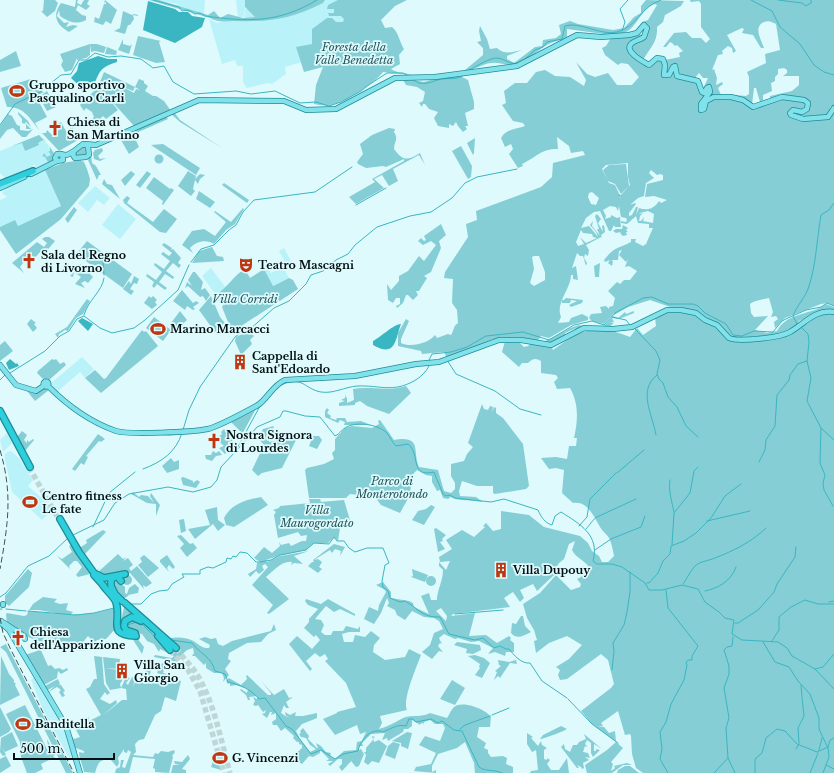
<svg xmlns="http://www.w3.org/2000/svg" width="834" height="773" viewBox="0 0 834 773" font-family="'Libre Baskerville',serif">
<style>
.built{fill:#b9f3f9}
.green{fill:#85ced5;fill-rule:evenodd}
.water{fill:#3ab6c2}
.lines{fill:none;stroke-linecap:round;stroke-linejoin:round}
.stream{stroke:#3ab6c2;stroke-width:1}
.highway-tunnel{stroke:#bdd7d9;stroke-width:5.5;stroke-dasharray:5.5 3;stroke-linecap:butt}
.major-casing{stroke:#1e8c96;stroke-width:6}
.highway-casing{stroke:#1e8c96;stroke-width:8}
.major{stroke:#82e2eb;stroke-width:4.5}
.highway{stroke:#2ecfdd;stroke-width:5.5}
.rail{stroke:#425456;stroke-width:1;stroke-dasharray:6 3;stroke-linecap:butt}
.labels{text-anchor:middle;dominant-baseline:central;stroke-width:3.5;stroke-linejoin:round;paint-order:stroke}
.park-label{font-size:11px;font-style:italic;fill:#1e5257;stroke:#defafc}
.poi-label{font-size:11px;font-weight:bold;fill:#010f11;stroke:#defafc;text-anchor:start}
</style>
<rect width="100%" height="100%" fill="#defafc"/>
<!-- built -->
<path class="built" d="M160,0H205L204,14L178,6L177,4Z
M236,0H245V9L259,10L304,0H369L302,62L285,67L286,74L272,84L268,83L247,88L243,82V66H237L235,60L222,64L209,19L217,23L229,20L245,21V9L244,17H238Z
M39,135L54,152L53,160L36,168L34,164L32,167L6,179L0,173V151Z
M45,170L61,206L18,226L15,221L0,227V200L7,197L2,193L7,187Z
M95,186L110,198L104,205L97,200L88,212L78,203Z
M118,204L136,219L120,239L102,225Z
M284,248L292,263L287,266L279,251Z
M266,263L271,273L283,267L289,278L272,286L264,269L262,270L260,267Z
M211,268L226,288L216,295L202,276Z
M82,357L94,369L85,378L80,372L57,392L50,384Z
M7,433L12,443L3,452L0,440Z
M11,451L19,458L33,480L28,486L46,502L51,511L42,520L12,492L4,455L7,452Z
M35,677L65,729L73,760L69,758L43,710L31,680Z"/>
<!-- green -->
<path class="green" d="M44,0H55L58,3L55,11L47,17L41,11H43Z
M76,0H78L77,3L81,5L84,0H89L87,4L90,6L86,10L78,5L76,10L82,15L86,16V20C76,25 69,22 60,16L59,10L57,16L64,23L69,22L66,27L73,25L78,26L69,32C56,25 52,15 61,3L75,7Z
M105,0L117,10L111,24L106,21L103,25L94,22L95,17L99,19L104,4H106V2L104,3Z
M149,0H159L208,15L214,11L220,18L228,14L243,18L255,17L245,7V0H325L323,3C291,19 272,22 236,21C226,21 219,23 210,18Z
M338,0H407L395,6L381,20L385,28L392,27C399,33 399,41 404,49L399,55L400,64L391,69C396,73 407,73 412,75L383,72C374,84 345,103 330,105C325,106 319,105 314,104L316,85L323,67L304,72L296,47L312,44V29L327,18H332L336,22H343L344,19L341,16H329L328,13H334V9H327L328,5Z
M646,0L684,1L681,6L665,15L663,22L657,27C658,42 650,48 643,60L633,53L631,48L634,44L642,40L648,26L646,24L639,31L616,36L635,31L642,22L648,20L657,5L655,4C643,7 638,24 628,31C621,35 612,35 605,36L604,34L567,29V37C561,41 553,41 547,45C537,51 522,65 510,65C504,65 498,62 491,63C482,64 475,70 465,70L483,55V48L477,42L481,41L479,31L480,26L487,39L490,49L497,48C504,55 513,52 522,50L507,56V59L514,63L535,47L542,46L543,40L556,38L561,34L559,25L570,21L578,24L613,30L624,28L634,17L641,13V6Z
M690,0H834V106L830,107L831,110L826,116L801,117L794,113L808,109L810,104L791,97L790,95L776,97L770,99V96L792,91L799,85V76H783L787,73V70L784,68L778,69V74L775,77V81L771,83L772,91L763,95V100L760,102L756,88H754L752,105L745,98L734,97V95L746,96L749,94V77L747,72L766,63L765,54L780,50L776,24C772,22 769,20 764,22C753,27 761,39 764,48H761L753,35L742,33L744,29L742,28L727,35L736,51L733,53L732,48L728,46L722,51L723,54L718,55L712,70L714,69L717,78L716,85L722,82L723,84L718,88L721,95L730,94L732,95L708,98L711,92L703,89L708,78H703L699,73L695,78L680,77L678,73V66L677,65L667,74L665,72V60L680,57L679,53L683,51L677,45L675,46L672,43L670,42L666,47H663L674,33L686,32L692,38H701L706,43L710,39L701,27V4L699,1L691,2Z
M123,11L132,15L134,14L138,15V16L133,15L134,19L130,25H128L125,34L114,31L120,28Z
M638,34L643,35L628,48L640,59L651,67L659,59H662L667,76L673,69L676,74L696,81L705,94L706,103L711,98H727L744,101L750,107C771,101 787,96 807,103L803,111L793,110L789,113L797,119H827L834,110V306L827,303L821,304L785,318L775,328L774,322L778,319L776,316L771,317L773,312L769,298C764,299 753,301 750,304L751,313L754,317L768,316L755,330L767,333L777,331C787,312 812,315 826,304L834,307V311L816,314L799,321L796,326L785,334L737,340L726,334L719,324L709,321L698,312L676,309L650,300L628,307L614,315V313L604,324L592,321L589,318L591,314L602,313L600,307L606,306L609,309V307L613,306L615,298L608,291L617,282L620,284L624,280H630L637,271L629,266L625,267L628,259L626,262L619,255L622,250L619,251L618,260H611L613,261L612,266L608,263L610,260L605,262L604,260C615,246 618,249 631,242V239H636L635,242L643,246L646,244L653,228H649V224L638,223L636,216L627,224L621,223V221L626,222L627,220L626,218L621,217L619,206L618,211L616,207L610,206L603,210L606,216L605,219L611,217V215L617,218L620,217L621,227H615L614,225L611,231H609L600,211L594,212L586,218L581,228L589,226L598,237L596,232L590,225L593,221L592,226L600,236L597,229H599L595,216L597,214L601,219L598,223L603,232L602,226L604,225L605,232L601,235L602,238L601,237L586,245L589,250L588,256L585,254L584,258L587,263L586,266L583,256H580L577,253L572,268L576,266L578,280L573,279V275H571C571,289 555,303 561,317L558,323L569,322L571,318L582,314L588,317V320L571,325L549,338L541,336L538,340L493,339L447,358L444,352L422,354L421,351L398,346V333L406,319L409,321L401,339V343C411,348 429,343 435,335L437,338L448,334L451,335C454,331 453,326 458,323L457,310L452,303L453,279L444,278L445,272L468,237L466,224L477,220L476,211L541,187L552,177L553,163L585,155L583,151L571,153L569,146L557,137L558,149C540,149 537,157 522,164L523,166L518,168L509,154L513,149L511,144L505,147L501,138C507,128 515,130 525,126L523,123L513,121L502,105L506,103L504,91L515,83H527L536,72L545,70L555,76L570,77L584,86L586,80L576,62L587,74L595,77L608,73L617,85H632L639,77L628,64L621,63L618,65L605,55L602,48L606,46L611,38ZM628,163V177L630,185L621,195V198L615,185L609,183L602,169L606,165ZM651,170L657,175L660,174L663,175V180L647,184L645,197L654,196L667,200L661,203L659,201C654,209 647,211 639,208L636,215L638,207H636L632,215L629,216V213L636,204L635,203L630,205L638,198L644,196L646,183L654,178L649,173ZM592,192L599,198L596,205L591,204L588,197L589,193ZM648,211L654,214L653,223L643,221L644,217L641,221H639L640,216L643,213L639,214L640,213ZM581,230L583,233L592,234L593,237L597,238L586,243L580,237L584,244L578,246L576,242ZM534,256H539L545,272V280L534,286L530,283L534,269L532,257Z
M138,36L161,41L159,42L165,62L156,63L133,55Z
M123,39V44L130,46L132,44L129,54L118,50Z
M90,44H97L106,47L104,53L95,51L91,52Z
M90,44V55L86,58L77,60V58L72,70L65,72L61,65L63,61L60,54Z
M107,47L117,51L116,55L105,54Z
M16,51L21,66L0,72V60Z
M104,72L135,87L133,91L123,87L134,93L136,89L140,90L135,87L139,79L144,81V83L148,86L145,91L153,96H156L164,101L171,111L135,127L99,87L118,110L106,119L103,116L98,121L96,120L92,121L91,120L94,117L92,112L86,108L84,111L80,105L98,87Z
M441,77H462L468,80L474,102V109L465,113L468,126H465L467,129L463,132L458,126L456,122L453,126L449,124V128L438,126L434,118L438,112L429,109L425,104H423L422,107L419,103L423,101L425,92L417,87L406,85L402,78L424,82Z
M31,79L35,89L44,92L33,98H37L47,117L35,123L39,130C29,117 24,107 7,107L1,88Z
M47,91L56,107L47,111L39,97Z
M18,112L28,121L31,127L26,122L25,123L31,129H26V124L22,123V119L18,114Z
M174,112L180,120L222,148L180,122L171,114Z
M8,114L12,116L17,125L20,126V130L28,131L33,129L26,137H22L13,128L7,130L0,139V126Z
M166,116L168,119L136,133L133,130Z
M61,122L67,133V130L73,127L78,140L59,151L42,133H46L47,130L52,135L56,133L52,137H55L58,135L56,132L59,130L56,125Z
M389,128L395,129L394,132C399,139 394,142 394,149C403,161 407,161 420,153L425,165L419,155L393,169L398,181L389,186L382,175L374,179L384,188L356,204L349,197L375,182L372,179L404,161V159L386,167L383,166L366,168L358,164L357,162L363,154L360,144L372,135Z
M133,131L95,148L91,155L92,163L96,166L101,175H99L97,180L88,160L96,146Z
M133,134L139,147L129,154L121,140Z
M39,135L46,142L43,140L38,143L39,145L25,151L22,143L12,146Z
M475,138L474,153L473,155L467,143Z
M163,144L200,168L196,175L151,145Z
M86,145L88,154L75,157V151L81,146Z
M461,146L472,166L471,177L468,179L452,151Z
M50,147L54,154L53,160L48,162L45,157L42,156L45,153L46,157L51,155L49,152L46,153L50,151Z
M102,148L103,151L98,156L100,159L106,158L100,161L94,159L93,153L95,150Z
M154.5 159a4.5 4.5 0 1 1 9 0a4.5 4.5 0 1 1-9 0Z
M80,160L84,162L87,169L90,179L89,186L61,219L16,254L0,230V227L15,220L18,226L61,206L45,170L63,163Z
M626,164L629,186L621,194L615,184L608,181L603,170L609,165Z
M131,171L135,174L125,186L121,180Z
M147,171L151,174L140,188L136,185Z
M188,171L196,176L195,179L200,174L205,175L200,179L198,184L195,180L193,189L195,191L191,196L178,186Z
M154,177L170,189L171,188L174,190L163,205L162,204L163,201L146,188Z
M104,179L107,184L112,185L120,199L102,184Z
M224,183L249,200L247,203L222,185Z
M199,191L215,202L210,208L196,199Z
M127,196L130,198L127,203L153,222L164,209L177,219L166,233L160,232L124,203L123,200Z
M74,207L77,210L68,223L65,219Z
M243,208L244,209L235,224L226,230L214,244C207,239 196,241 190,248L193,253L182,245L192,231L204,229L215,236L226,222L214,212L215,211L231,222Z
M441,224L446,235L439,241L441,248L431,272L424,276L427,278L419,291H416L418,295L413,300L408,295H406L403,303L397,308L396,306L400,304V298H396L393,303L388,300L387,284L391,290L399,281V276L408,271L419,256L424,261L436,245L431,241L423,245L418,241L421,238L424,241L426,240L424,236Z
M623,225L628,228L626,230L628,232H626L627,235L623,236L620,233L621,232L616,233L613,231L616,229H622Z
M45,237H49L55,241L44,254L40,252L35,258L30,254L20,267L24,273L12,263L37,242L44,247L47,243L42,239Z
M87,241L132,274L123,288L79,256L78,252Z
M164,243L172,248L171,250L173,249L181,258L178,263L181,265L179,268L173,263L166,271L174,277L173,279L165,274L159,282L167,288L165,290L157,284L154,288L152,286L154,282L146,276L147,274L156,280L162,272L154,265L155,263L164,269L170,261L161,254L163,252L169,256L172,253L162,245Z
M212,247L217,256L223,257L224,261L192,263L199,251Z
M600,263L599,277H595L594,266Z
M80,264L93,277L88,283L85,281L81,283L85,288L75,284L81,277L74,272L73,277L70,276L74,272L69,267L78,269Z
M245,269L250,278L264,269L273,286L289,278L293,280L298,289L232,332L222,307L224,304L222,302L219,301L216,295C227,288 234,275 245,269Z
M193,272H195L203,282L201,290L205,288L210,295L206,301L203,296L200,297L188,286L185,288L187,282L192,286L188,280Z
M134,276L139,279L137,284L134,283L130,289L134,291L131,295L123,289L129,281L131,284Z
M182,290L193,303L196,301L199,303L193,307L195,309L193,310L187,306L185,310L173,301Z
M149,296L151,298L153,296L157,300L155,302L157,305L152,309L144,303Z
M211,296L220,317L225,323L220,326L223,331L217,335L199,310Z
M566,298L583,300L582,303L571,307L569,305L577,301L571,300L570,303H562V300H566H564Z
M87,299L90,301L83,314L76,318L68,331L65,330L59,334L58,338L55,334L67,327Z
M180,311L187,320L177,329L171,323Z
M634,311V313L619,319L612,318L614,322L610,323H614L608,328L604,326L613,316L618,318L625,312L626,314Z
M673,311L694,313L714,325L724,336L732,341L749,342L787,336L808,320L823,314L834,313V773H643L636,768L632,754L631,736L630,734L625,735L618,711L601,723L603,726H597L604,727L609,733L615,731L616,742L623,748L611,762L613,764L611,771L615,768L614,766L627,763L632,765H623L612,773H587L585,765L607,750L616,742L592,724L581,711L611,688L614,684L608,660L601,654L567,679L560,680L558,675L560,670L556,667L569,659L582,645L567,636L549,643L536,653L534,641L537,640L534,630L527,618L523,604L540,593L556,575L571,590L580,587L581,584L577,579L581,577L585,572L582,566L590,569C586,560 576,559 572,550L575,541L569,544L564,559L559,563L553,572L554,575L537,591L533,584L520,590L524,598L520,602L513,592L504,598L510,607L453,614L451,616L475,613L469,636L486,635L497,643L509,636L511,638L510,640L514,643V652H506L505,656L495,652L488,654L493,648L479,641L471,642L458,638L455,639L444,634L439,638L442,644L440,643L438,646L443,652L439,651L432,659L422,652L430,645L434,633L443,629L439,621L434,618L424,617L412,611L405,620L397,615L395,610L387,606L389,603L387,598L381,613L374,624L364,619L369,607L378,611L379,605L386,592L385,590L376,585L383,582L391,592V598L409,601L413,603L414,607L429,614L421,596L429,593L431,600H437C437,590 443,581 443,570L439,566V562L446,570L450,561L440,562L439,557L452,549L446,540L462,530L474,537L485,527L483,526L486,523L493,531L501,529V511L529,515L544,527L580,536L588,543L592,551L599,556L602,562H608L614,556C613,551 612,545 610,540C609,537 605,533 602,530C595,520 589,500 573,503L562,493L564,470L556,468L549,469L541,458L556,457L567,459L569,446H576L577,438H574C578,420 579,404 570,388L557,389L554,382L558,378L556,375L541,373V361C536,358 533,358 528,363H522L519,367L502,352L505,341L519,342L524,347L528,346L530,344L551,345L553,350C581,329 596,323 630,337L637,328L643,335L656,326L655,317L661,313ZM441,608L447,616L446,621L436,611Z
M154,317L171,330L163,341L146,328Z
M31,319L36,323L34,324L37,328L33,332L27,324Z
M579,325L583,326L574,330L576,328L565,333L566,336H562V339L552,343L543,342C554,338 567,328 579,325Z
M142,330L144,332L146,331L158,346L101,393L85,378L95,370L104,379L106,378Z
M249,331L254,336L250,340L252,344L241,355L235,341L236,337Z
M5,341L13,351L0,361V345Z
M52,359L54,360L56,359L60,364L64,362L66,365L48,381H45L37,373L38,371Z
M406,386L411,393L389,414L367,406L360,401L355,403V405L339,406V403L345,401L341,400L345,398V394L346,398L347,397V403L354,400L353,389C371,386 388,392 406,386Z
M44,387H48L49,390L35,401L27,391Z
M482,404L484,409L488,410L490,406L493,407L492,412L494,407L496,408V413L503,418L523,444L529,486L526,489L495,494L493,493V486H477L462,481L459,491L460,496L476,497L483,502C474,500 455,501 451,497L448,499L443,498L440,490L437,491L432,482V476L426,475L417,470L412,475L410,495L400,513L381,505L375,497L350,494L346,498H309L305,470L307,468L324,464L334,459L332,453L335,450V439L345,428L352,426L372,428L379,424L378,421L380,420L394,440C423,435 412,452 419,467L438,470L444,491L451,493L455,489V483L451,476V464L464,461L467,454L473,447L468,443Z
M257,407L240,438L238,436L241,432L229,420Z
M327,408L329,410L327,413L331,416L330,418L336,420L337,418H345L347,422L361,421L371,425H344L345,422L340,420L338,423L325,417V411Z
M274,426L273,429L268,431L269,442L290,437L297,438L282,468L262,473L258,476L252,470L264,445L258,438L263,429Z
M224,429L234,439L225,448L228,451L225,454L219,448L224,446L216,439L222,434L221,432Z
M22,431L27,435L24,440L27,443V440L29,442L33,439L34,440L25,451L17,437Z
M98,434L105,439L101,442L99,441L86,456L88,457L84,465L81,463L75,471L72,469Z
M313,436H319L322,440L317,449L309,446Z
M213,451L216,453L219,451L222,455L216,456L212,461L206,459L205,455H211Z
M171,458L174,462L179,460V469L167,473L162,466Z
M183,477L193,481V483L197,480L200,482L196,488L183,485L181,478Z
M133,492L139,497L141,495L148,496L154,503L150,496L151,493L160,505L156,516V504L147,503L131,494Z
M261,497L268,505L234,527L226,525L224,518C232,503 246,500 261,497Z
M309,499H320L321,502L344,500L352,527L340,528L338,541L334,537L328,543H314L306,550L281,555L266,560L267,562L280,556L309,551L294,556L303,564L294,563L291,565L292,562C283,560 273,571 266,577L289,599L269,614L267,613L273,605L252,585L268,567L265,564L262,566L264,570L259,574L256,571L250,577L248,574L256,569L257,563L260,562L254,558L264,547L272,553L280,546L279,542L281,545L289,543L291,546L302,541H306L307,535L301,536L298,532L278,538L274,515L276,512L273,510L279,508L280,506L310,503Z
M431,505L435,507L424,525L412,520L418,511L426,509Z
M217,507L218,520L225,525L218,531L213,524L195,539L188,529L210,525L205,510Z
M184,519L186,531L181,533L179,520Z
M436,528L446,535L442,539L443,541L440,542L445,549L438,552L434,529Z
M103,530L106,532L85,554L96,570L101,568L95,571L77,546L78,543L81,547L87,543L86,540Z
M181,535L190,544L193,543L197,548L187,557L180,548L184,544L177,536Z
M334,544L345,547L340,556L341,551L335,549L332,553L330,550L314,560L318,559L322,562L319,567L322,569L318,573L308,566L312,562H314L313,560Z
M72,545L90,574L78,577L76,575L82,567L77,561H74L69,566L70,569L57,556L62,559L72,552L69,546Z
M118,554L123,559L126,557L123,561L128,558L133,565L129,568L131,571L137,566L152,583L146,587L143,585L144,589L130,573L108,577L97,573Z
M144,555L159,568L148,577L138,565L142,562L140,558Z
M167,555L175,567L173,569L169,565L167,568L169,572L160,562V560Z
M28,569L32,573L29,587L9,606L5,603V596Z
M412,569L428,575L425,582L411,577L413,576Z
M122 580a5 5 0 1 1 10 0a5 5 0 1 1-10 0Z
M426 581a5 5 0 1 1 10 0a5 5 0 1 1-10 0Z
M115,577L125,587V593L127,594L129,588L135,584L139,588L138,593L128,595H129L123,600L117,595L111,582Z
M43,597L57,599L54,602L60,604L68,603L66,610L73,612L70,615L95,613L116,608V628L106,639L97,640L95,643L88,636L79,647L87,648L84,651C66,648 19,640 10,624H7L6,614L7,613L24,616L27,615L28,611L61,614L39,610H29L33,604Z
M306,599L321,604L328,599L355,614V616L340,609L334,612L326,606L315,619L321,620L324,625L321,632L325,635H331L333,631H343L346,626L358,629L360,626V632H349L342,634L344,642H353L355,635L365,637L371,631L380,638L374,645L373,652L385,660L405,657L409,649L421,655C417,666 402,700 407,710L380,716L382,723L379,729C385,728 398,721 403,718C413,714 421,718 430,713L447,718C449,715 451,710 454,707C462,700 486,709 491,717L490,727H479L477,737L486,743L484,748L488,750V753L491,757L503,756L507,758L506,764L513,767V773H475L474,763L465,742L457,748L438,754L432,766V772L436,770V773L414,771L416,767L431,764L436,753L419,745L425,736L440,741L445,728L443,724H435L430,720L424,722L423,725V723L420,724V725L412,720V726L408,729H404L403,732L388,741L387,738L382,740L385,733L371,734L362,743L363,746H359V750L361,749L364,754L359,766L356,767L351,761L354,758L342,771L339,767L342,764V759H338L330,766L328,764L333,761H326L329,759L320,750V753L313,757L309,756L302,764L291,758L302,748V745L299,744V742H297L293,738L294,736L285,728L281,731L277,725H273L272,722L276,719V713L271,715L272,712H270L267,718L262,714L265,713L266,710L263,712L258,705L256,706L253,705L255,701L253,697L257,699V696L249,697L250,700H248L246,695L240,690L241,689L247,693L248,689L236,685L230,686V683L228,684L226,681L229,678L241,685L247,679L246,676L247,675L268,695H271V693L261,681L274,695L284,689L289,698L293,697L286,702L289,708H286L284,705L281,713L287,717H289L286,716L285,712L290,715L296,712L295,716H303L317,713V718L302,724L296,731L300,739L310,752L316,749L310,745L306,738L301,737L299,734L301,733L300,731L303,728L309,736L308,739L317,748H318L316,743L321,746L326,752L331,753L330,756L335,759L344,751L356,750L357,742L362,741L366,732L360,734L357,725L335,735L323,719L337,713V712L356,707L346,683L325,661L328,659L325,654L320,657L315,653L306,661L312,669L310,671L289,644L297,636L312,649L320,640L316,635L314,637L304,628L309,622V619L318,609L308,605L305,601Z
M124,607L135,616L130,617L124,632L120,626Z
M135,610L140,611L170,638C178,637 187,637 195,642C201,646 202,648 209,648L210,645L199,639L205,637L211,639L216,638L218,644L223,646L232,641L271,631L274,624L276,630L268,634L261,642L247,643L229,653L228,659L231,661L225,669L229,675L223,682L224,678L222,673H214L206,668V663L204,665L195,656H192L194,653L193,648L187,650L178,658V662L154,657L155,655L172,658L174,656L160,649L159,652L154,644L147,641L142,634L133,632L125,625L129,619L139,621L171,649Z
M521,616H523L525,626L531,632C523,636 517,640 511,633L512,623L516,624Z
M132,638H137L144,647L142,654Z
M457,642L480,645L481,650L473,654L466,653L467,649L454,645Z
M6,644L73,773H66L6,652L0,647Z
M37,647L46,650L45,651L40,648L48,666L51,665L55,669L59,668L63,670L67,668L68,670L61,674L58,671L57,678L44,685L25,655L37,651Z
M475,655L484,658L490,663L482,678L475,675L480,668L479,667L480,664L468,656Z
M1,656L9,674L14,680V683H16L15,685L20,695L0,705Z
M94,656L102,657L104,684L110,693L107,695L105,692L100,699L110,704L116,700L117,703L102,716L122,700H127L126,689L121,688L126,677L130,678L126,683L128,685L132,677L135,678L133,687L135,682H139L140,680L142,682L146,677L144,676L148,661H153L149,679L154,680L157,675L181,681L176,701L165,697L161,711L155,715L144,739L139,740L135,744L136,752L133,755L153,757L155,753L158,754L161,751L168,752L174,750L175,752L172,756L173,757L169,773L155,772V769L153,768L155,759L133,757L129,773H115L116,769L120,767L121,760H124L122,767L125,768L131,752L128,750L127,753L124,752V749L118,758L119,763L117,767L111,760C99,759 98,763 95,773L84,772C83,765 79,759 79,752L84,753V751L76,748L77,752H75L70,734L74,739L80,737L76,730L82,725L85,718L89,717V721L101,715L86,689L90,687L94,679H97Z
M103,657L120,659L119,669L106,668L118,670V676L121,674L125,676L120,684L121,688L110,690L106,683Z
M498,660L509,662L516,660L517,664L510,663L500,678L498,676L494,680L497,672L495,671L501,666L499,665Z
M166,661L177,664L176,667L166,665L163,673L167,674V676L157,673L160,665Z
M58,679L60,684L59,685H61L65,691L63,692L65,696L62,697L59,692L61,690L57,687L47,693L55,686L46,691L43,687Z
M452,680L465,688L455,705L440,699Z
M25,705L49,753L47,739L55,755L53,756L55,758L52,759L50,756L51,759L41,764L43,769L35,773H27L21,757L20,742L6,714Z
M0,707L11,729L9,732L0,737Z
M561,726L567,729C564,731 544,739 540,739L543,735Z
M12,732L18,746L5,752L2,747L6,755L3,756L0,752L1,738Z
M407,732L412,733L408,749L401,746V743L392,741Z
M527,733L533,737L531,738L538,746L541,741L542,745L547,748L544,750V759L547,760V758L550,760L547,764L551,770H559L567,758L569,773H530L531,771L538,770L536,750L532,752L527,744Z
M584,734L602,749L594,744V751H596V749L600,750L593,757L591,753V743L587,740L585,744L588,747L585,746L583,752L588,753L590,758L585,757L589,760L583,763L584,768L582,769L581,767L577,765L579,768H577L561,747L564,744L565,749L570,752L573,745H577L579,742L586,739Z
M372,736L375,737L373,738L374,742L379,740L387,746L379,763L372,761L368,765L364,762L366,755L364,752H366V748L373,740Z
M393,742L400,744L395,759L385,755L388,746Z
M217,749L228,754L221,770L211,767Z
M188,755L190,759L182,769L186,770V773H171L173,765H180L175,764L174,761L182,762Z
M6,756L11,766L0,773V759Z
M625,766H630L639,773H617L618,770Z"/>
<!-- water -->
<path class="water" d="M148,1L175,9L179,12H188L192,16L205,18L202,27L175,43L143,30Z
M98,56L108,59H117V62C91,69 102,82 86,92L71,78L77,71L79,63Z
M82,318L93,324L88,331L78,321Z
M401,324C395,340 396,358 373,345V341C381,337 394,324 401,324Z
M10,359L16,364L17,363L19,366L9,370L6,363Z"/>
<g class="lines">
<!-- stream -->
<path class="stream" d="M153,0L179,7L182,11L188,10L195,14L200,13L205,16C248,22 279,23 317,0
M751,0L772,11L780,27L800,44L814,65L824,72L834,75
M778,0L802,3L806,6L811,3V0
M622,31L625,22L620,9L628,0
M524,60L535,50L543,47L547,42L562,39L565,26C579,21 601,36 617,32C637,27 640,7 661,0
M469,70C476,67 490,57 498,58C507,60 510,65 519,63
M412,79C422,88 432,81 442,79C450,78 457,80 464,75
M0,125L15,104L40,92L61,75L71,74L79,60H86L95,53L108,57L121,56L141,59L153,68L164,66L173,82L194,94L236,91L251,94L275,91L300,103L316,102L329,106L341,102L361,91L367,86L387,73H403L409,76
M619,195L621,196
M356,205L386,188
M96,249L94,253L103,261L104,275
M191,262L201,249L214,245L229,230L236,225L243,212L254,200L315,192L352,167
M84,315C88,300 102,292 104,278
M612,317L626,320L630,325
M797,324L793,316C797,305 806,297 809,286C816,265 817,238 821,215L829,210L834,203
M801,327L808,334L809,342L807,361L811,378L807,401L821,428L820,463L825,475L823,483L824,490L833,506
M634,328L656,351L660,360L657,374L659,379L663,383L668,397L677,407L686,426L698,437
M429,360L432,354L451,352L467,347L486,336L523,332L549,340L574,325L592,321L604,325L615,313L643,298L652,297L668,304H693L698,306L705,313L726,324L733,335L742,336L754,331L773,332L782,321L788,318L806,310L821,307L827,303L834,306
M447,360L456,374L495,391L520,409L541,415
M10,373L45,351L60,336L69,331L77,319L84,316L100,328L112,333L134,328L145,320L178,290L189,265
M0,380L5,375
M281,385C303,375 304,389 321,392C333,394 345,387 357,386C380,385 392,393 414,381C421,377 426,372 429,366
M821,428L834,440
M183,430L189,410L200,387L235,337L243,331L249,330L274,308L289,301L306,284L311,275L323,271L336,260L348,254L355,245L377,227L410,216L431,212L452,198L465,183L477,177L517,169
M656,435C653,416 637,390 657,375
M237,450L257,427L280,417L283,411H286L305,416L320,417L335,436C340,434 341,430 345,428C355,421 378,424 387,433C390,437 392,442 396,446L408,444C421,454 409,478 434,472L443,494L446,496L450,495L455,498L491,502L504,499L538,510C541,517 545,523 552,525L555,516L561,512C580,524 600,535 593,561L597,564H612L622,567L645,583L649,590H662L682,585L698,589L705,602L719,612L725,618L734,620L732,634L742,640L778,642L787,648L792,656L815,669L834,689
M759,462L765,450L766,440L775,426L777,395L789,380L790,375L798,364L807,361
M143,469C162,462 176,452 182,433
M617,473L644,450
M670,480C668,490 672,502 674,512
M707,521L750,511
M579,526L587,517L590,499L616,473
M93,527L109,493L135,472
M586,529C590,525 593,519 597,517C610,511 623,505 636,499
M73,535L104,520L115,503L129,494L168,487L193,492L211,487L217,480L221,467L235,452L260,406
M672,545L674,513L690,493L694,471L698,467
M595,550L611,539L641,527L645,516
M647,583H649L658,573L663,561L670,554L671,546L684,541L696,533L711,518L725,496L741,484
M683,584C687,579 690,571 695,566C701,561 708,561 715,558C733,551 752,542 766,528
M666,590L668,608L698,646L692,656V660H688L686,663L687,665L684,680L671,704L666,722L660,732L662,749L660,759L668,773
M705,591C719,588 731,581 736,567
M0,597L6,593L28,566L49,556L68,538
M829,602L834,601
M130,604H141L151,594L159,591L168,590L172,584L184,577L182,574H200V570L208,567L213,568L226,562L227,558L231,559L233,556L236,557L240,552L247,553L256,562H260L271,560L280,555L306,550L314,543L329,544L334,537L337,541H344L349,548L355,552L367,548H383L389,563L385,565L382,581L383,587L388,591L390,598L400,602L405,601C418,608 422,618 440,617L449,634L475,640L483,638L494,648L500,646L506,649H509C514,655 521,664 530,663L542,681L567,698
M0,609H2
M6,609L26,611
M28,611L76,615L94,613L114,608
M455,614L503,610
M735,623H738L758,610L774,592L777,584L795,557L796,547
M142,624L156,638
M127,625L137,622
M171,640L192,643C200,654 211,656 215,671L225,674L228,682C240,685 251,689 259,699L265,698L286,726L292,729L311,754L321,750L335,759L343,754L358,751C360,741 369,730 379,731C383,731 381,733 385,731C393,728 397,724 406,726L409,719H413L416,722L431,719L438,723L442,721L454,730L462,731L479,767C486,772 494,769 502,773
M772,641L779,630V617L791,607L805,600L818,604H834
M763,642L775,662L789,667L798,681L810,694L819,718V729L827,746
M815,669L823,667L834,654
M612,670L614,651L613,643L624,625L627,612L630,592V572
M801,685L802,696
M568,699L592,724L618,743
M492,715L509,708
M460,729L465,725L490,716
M799,743L798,728L804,716L802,697
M796,749L799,744
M819,750L822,738
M728,758L735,773
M826,765L834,769
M714,773L728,758L726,728L729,718L724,688L729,674V666L724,650L727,647L732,646L733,637
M755,773V759L762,753L766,738L777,729L785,731L797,744L817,752L828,747L830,740L834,738
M810,773L818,753
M823,773L829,757L828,747"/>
<!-- highway-tunnel -->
<path class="highway-tunnel" d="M29,467L59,520
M176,648C183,658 192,666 198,676C215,705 221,741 230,773
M170,650L188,670L200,691L224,773"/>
<!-- major casing -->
<g class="major-casing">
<path id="major" d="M83,144L88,146L89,155L86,157L75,158L73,155L74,151Z
M86,144L96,145L199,100L284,101L306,110L336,109L395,78L435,77L517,66L577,35L601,37L629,35L637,33L644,25L647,28L644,37C640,40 636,40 632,43C622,51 644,62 649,65L657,58L663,59L665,65L664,75H669L673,67L675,66L677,76L698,81L702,92L704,93L707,88L709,87L710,92L701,104V110L704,109L706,101L714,97H731L743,100L753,107L782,97L804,100L808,103L807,109L802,112L793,110L790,113L791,115L803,119L828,117L834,108
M62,154L63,160L57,161L55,158L57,154L67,155L74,151
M31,174L57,161
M0,188L24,177
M0,365L16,385L36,391L45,385
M43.5 384a2.5 2.5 0 1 1 5 0a2.5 2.5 0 1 1-5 0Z
M48,386C67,405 90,422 116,431C129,435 193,432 208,429C219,426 247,411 258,405C268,398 273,385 285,380L355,376L416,364L439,362L499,340H521L551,345L584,328L613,329L632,327L667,310H681L696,313L705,320L717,325L729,338C738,342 780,338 790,332C804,324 815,309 834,312
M3,604V605
M1,621L24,636L25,639
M2,624L9,630L66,726L80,773"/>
</g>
<!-- highway casing -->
<g class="highway-casing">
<path id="highway" d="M0,184L33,171
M0,411L30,467
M60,519L79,552L94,573
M96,574L104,578L125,574
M94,575L104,586
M102,584C106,590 113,596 116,602C122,622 106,635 136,636
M111,590L122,601
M114,592L111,586V579L117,576L121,581
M125,603L176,648
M135,633L126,630L124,626L125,621L132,617L141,621
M158,636L170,650"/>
</g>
<!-- major -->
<use href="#major" class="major"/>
<!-- highway -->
<use href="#highway" class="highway"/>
<!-- rail -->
<path class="rail" d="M0,450C13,494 8,525 0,569
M0,618L3,633L12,652L74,773"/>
</g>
<!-- icons -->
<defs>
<g id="stadium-bare" transform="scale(1.2)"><path d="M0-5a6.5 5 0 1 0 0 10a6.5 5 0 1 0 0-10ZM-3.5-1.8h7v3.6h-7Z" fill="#bf3610" stroke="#defafc" stroke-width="2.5" paint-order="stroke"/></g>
<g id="church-bare" transform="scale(1.2)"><path d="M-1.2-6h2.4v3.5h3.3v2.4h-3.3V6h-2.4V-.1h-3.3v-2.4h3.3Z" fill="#bf3610" stroke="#defafc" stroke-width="2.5" paint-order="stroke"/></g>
<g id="theatre-bare" transform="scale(1.2)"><path d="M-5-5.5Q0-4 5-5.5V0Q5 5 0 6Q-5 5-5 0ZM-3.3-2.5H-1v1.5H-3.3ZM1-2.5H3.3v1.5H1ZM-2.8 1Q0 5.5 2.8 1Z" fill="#bf3610" stroke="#defafc" stroke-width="2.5" paint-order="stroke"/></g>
<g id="building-bare" transform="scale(1.2)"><path d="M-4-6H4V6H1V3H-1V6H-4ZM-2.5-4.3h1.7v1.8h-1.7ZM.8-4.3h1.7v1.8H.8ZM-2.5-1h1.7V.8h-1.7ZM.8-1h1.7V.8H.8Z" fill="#bf3610" stroke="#defafc" stroke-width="2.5" paint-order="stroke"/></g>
</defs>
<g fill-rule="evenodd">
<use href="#stadium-bare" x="17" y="91"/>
<use href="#church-bare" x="55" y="128"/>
<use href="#church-bare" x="29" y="261"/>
<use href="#theatre-bare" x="246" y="265"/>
<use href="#stadium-bare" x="158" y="329"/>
<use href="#building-bare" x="240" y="362"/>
<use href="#church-bare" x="214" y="441"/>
<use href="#stadium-bare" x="30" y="502"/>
<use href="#building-bare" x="501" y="570"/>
<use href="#church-bare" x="18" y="638"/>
<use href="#building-bare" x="122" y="671"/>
<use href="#stadium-bare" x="23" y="724"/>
<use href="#stadium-bare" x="220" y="758"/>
</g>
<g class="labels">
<!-- park labels -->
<g class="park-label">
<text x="354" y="47">Foresta della<tspan x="354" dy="13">Valle Benedetta</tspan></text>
<text x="245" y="299">Villa Corridi</text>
<text x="392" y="481">Parco di<tspan x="392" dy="13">Monterotondo</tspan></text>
<text x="317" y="510">Villa<tspan x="317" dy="13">Maurogordato</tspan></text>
</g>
<!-- poi labels -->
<g class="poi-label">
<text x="29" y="85">Gruppo sportivo<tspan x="29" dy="13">Pasqualino Carli</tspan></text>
<text x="67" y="122">Chiesa di<tspan x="67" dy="13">San Martino</tspan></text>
<text x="41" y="255">Sala del Regno<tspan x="41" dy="13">di Livorno</tspan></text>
<text x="258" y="265">Teatro Mascagni</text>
<text x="170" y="329">Marino Marcacci</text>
<text x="252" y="356">Cappella di<tspan x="252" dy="13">Sant'Edoardo</tspan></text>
<text x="226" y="435">Nostra Signora<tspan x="226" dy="13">di Lourdes</tspan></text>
<text x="42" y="496">Centro fitness<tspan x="42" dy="13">Le fate</tspan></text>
<text x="513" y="570">Villa Dupouy</text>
<text x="30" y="632">Chiesa<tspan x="30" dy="13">dell'Apparizione</tspan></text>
<text x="134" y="665">Villa San<tspan x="134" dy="13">Giorgio</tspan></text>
<text x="35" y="724">Banditella</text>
<text x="232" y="758">G. Vincenzi</text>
</g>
</g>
<!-- scale -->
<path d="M14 753v6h100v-6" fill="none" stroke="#010f11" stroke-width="2"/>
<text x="20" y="753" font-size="12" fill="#010f11" stroke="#defafc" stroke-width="3" paint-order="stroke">500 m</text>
</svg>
